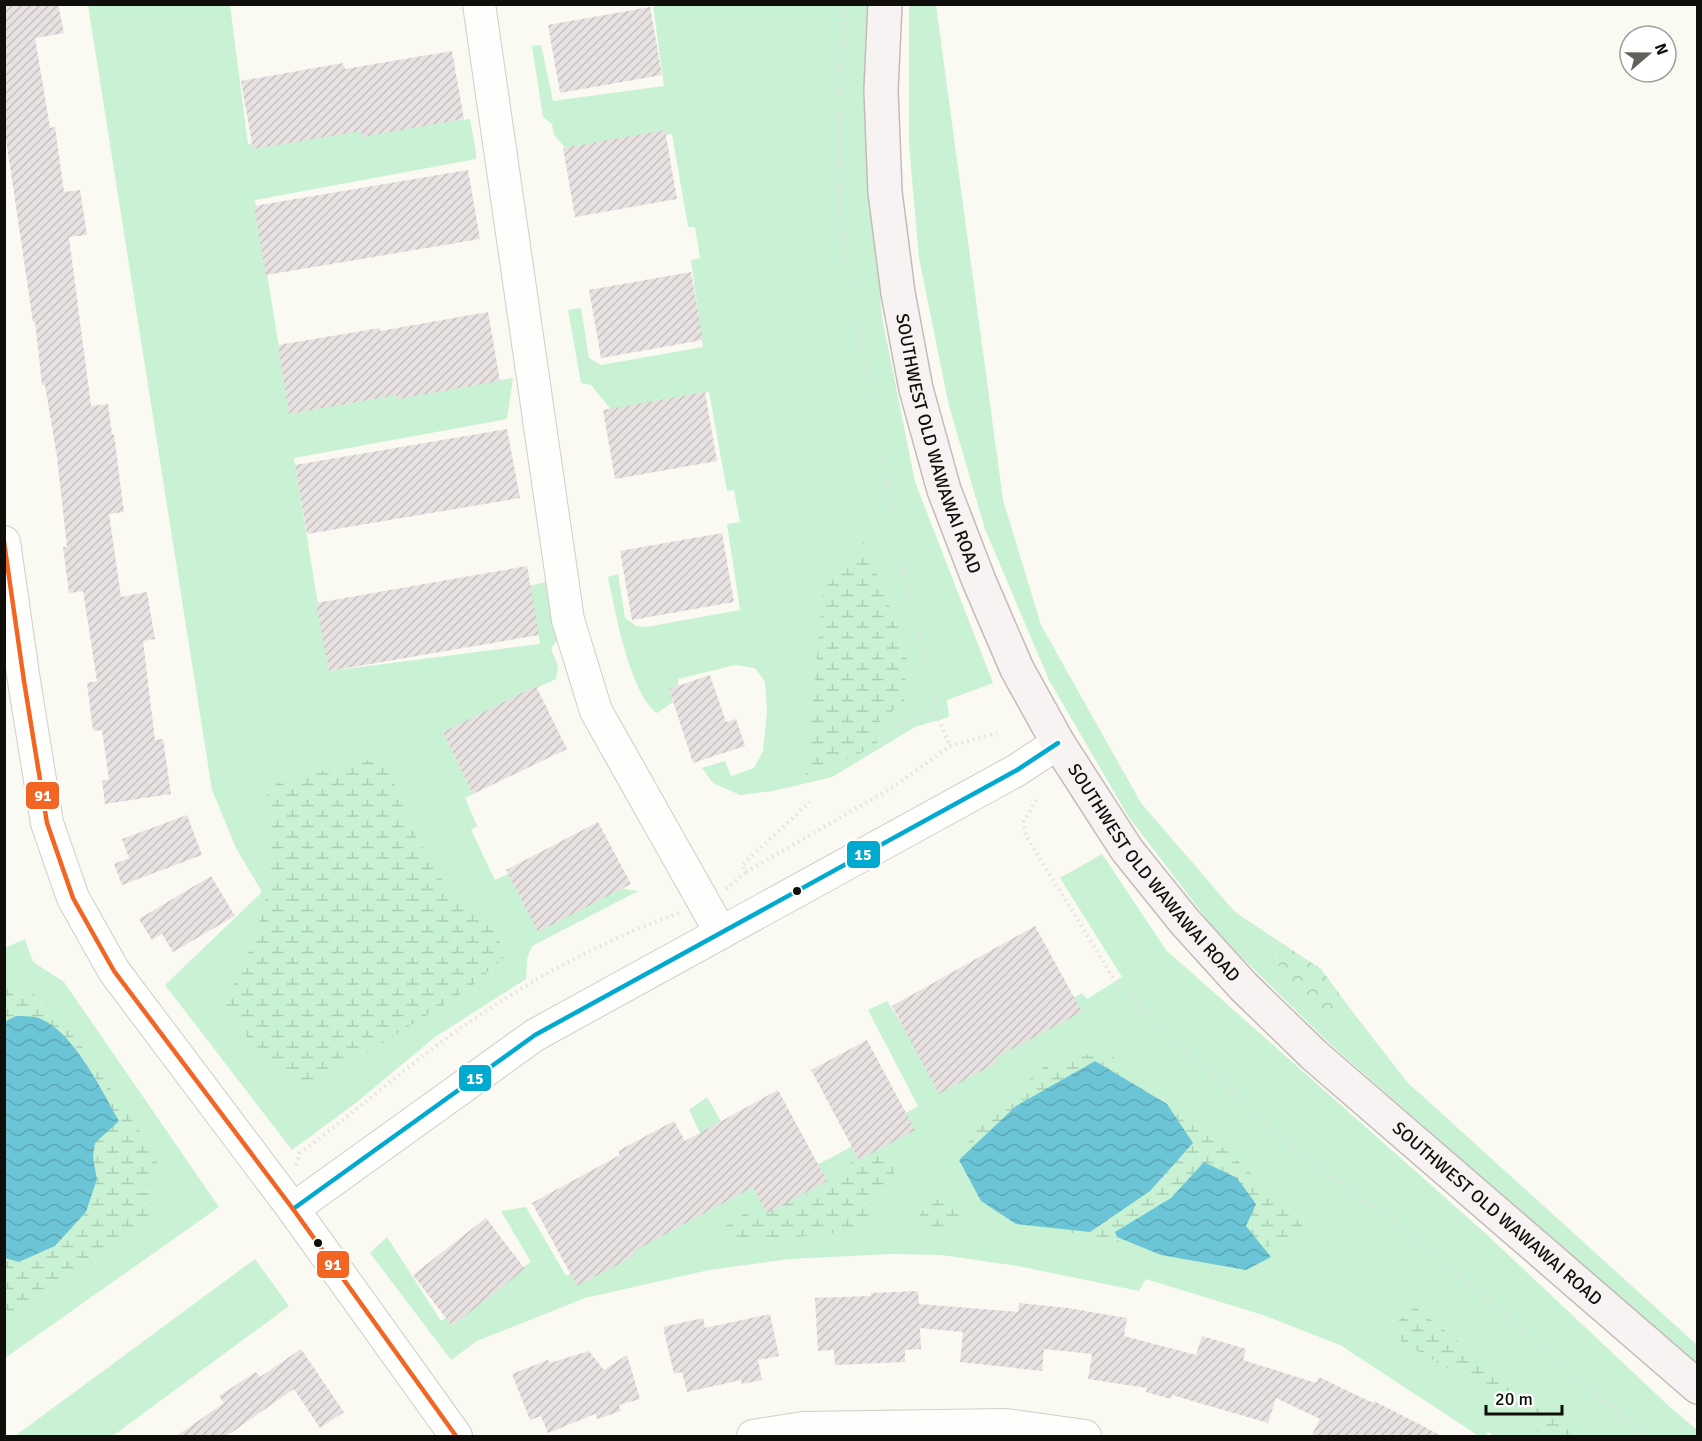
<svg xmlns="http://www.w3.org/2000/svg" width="1702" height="1441" viewBox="0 0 1702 1441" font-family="Signika,sans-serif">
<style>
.green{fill:#c8f2d3}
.forest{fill:url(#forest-crowns)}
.wetland{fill:url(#wetland-marsh)}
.water{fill:url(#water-waves)}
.building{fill:url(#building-hatch)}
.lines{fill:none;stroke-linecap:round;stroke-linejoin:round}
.minor-casing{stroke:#d0cec8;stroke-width:34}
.major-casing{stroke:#c3bbb8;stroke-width:36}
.path{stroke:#e1e1df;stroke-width:4;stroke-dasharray:1.5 4.5;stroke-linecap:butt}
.minor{stroke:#fefefd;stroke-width:32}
.major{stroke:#f7f3f3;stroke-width:33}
.bus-1-casing{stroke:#fff;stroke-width:9}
.bus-2-casing{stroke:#fff;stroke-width:9}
.bus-1{stroke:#00a9ce;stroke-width:4.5}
.bus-2{stroke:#f26522;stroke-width:4.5}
.bus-dot{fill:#100e0a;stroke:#fff;stroke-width:2}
.labels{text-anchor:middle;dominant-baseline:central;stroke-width:5;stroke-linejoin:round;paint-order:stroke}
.street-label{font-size:18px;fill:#100e0a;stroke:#fff}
.line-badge{stroke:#fff;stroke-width:2}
.badge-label{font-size:16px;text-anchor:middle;font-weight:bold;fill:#fff}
</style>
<defs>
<pattern id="forest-crowns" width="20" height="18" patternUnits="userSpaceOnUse" patternTransform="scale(1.5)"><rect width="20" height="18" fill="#c8f2d3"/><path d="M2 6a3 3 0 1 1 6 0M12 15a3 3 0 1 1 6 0" fill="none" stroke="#abceb4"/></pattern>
<pattern id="wetland-marsh" width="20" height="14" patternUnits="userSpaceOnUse" patternTransform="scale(1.5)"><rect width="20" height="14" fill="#c8f2d3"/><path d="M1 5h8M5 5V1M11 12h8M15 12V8" fill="none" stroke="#abceb4"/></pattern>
<pattern id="water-waves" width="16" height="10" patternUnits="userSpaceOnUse" patternTransform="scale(1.5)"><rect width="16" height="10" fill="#6cc5d6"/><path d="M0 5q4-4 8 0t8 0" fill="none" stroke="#5da8b6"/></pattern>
<pattern id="building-hatch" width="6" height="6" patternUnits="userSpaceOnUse" patternTransform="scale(1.5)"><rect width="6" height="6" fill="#e8e1e1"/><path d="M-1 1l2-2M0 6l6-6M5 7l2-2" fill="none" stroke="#c6c0c0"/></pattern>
</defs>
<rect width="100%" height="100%" fill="#faf9f2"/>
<!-- green -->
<path class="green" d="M88,5H230L248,144L470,119L476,152V159L255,200L289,409L513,378L507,419L294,458L329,671L540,644L530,586L545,582L557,641L551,648L558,666L556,679L443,732L473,794L465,798L477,826L471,830L495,880L508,874L638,891L532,946L527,959L526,979L435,1037L357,1102L292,1150L165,985L262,892L236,848L212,790Z
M653,5H872L865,118L882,317L915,482L993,683L947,700L949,717L915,727L832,777L773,791L740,795L713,783L702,768L725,761L731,776L754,768L763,751L767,712L765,682L755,668L735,665L678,679V686L669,689L673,702L657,713C630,694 615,610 608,577L618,574L625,618L636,626L646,627L740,610L727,524L740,522L734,490L727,491L709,392L613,412L591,385L581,383L568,310L581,308L589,358L601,365L703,347L691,260L700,258L695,227H688L672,134L570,153L554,135L552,124L543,117L532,46L541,45L553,101L664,86Z
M909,5H936L1003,500L1041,625L1141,803L1235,912L1271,936L1279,968L1323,1014L1352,1011L1407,1082L1697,1345V1365L1330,1044L1218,934L1128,816L1049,680L985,529L949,406L919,258L909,144Z
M1102,854L1166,950L1484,1232L1671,1408L1697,1430V1436H1494L1488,1432L1486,1436H1479L1340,1345L1263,1315L1146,1279L1139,1291L1018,1266L942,1255L891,1254L790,1259L709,1270L585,1298L477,1341L451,1360L370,1253L387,1237L441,1321L531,1262L501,1211L526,1207L566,1276L728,1191L689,1110L707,1097L762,1193L842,1152L918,1106L868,1010L887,1001L936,1078L1082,993L1087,999L1122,977L1060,878Z
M25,939L33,962L64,982L219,1207L5,1358L4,1316L83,1271L119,1247L151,1190L140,1193V1183L5,989V948Z
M255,1259L289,1306L114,1435V1436H15Z"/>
<!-- forest -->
<path class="forest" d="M1271,936L1321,969L1352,1011L1323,1014L1299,1003L1279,968Z"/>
<!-- wetland -->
<path class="wetland" d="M864,542L907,651L904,701L877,724V746L806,776L823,591Z
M378,758L393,780L413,831L448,889L490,923L507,955L467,990L315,1085L286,1076L247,1037L225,1005L259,927L269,882L267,791L283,779Z
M4,989H27L61,1016L136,1126L156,1157L158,1169L140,1183V1193L152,1190V1211L119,1247L83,1271L5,1316V1258L19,1262L55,1246L86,1212L97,1179L93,1157L95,1143L5,1022Z
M1106,1051C1175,1108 1248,1163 1307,1231L1276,1246L1170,1247L1088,1239L1007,1208L970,1181L969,1132L1049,1062Z
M881,1152L893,1160L894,1179L875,1194L867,1228L819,1235L741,1241L717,1232L745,1213L838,1185C847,1162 857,1154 881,1152Z
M960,1198L959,1225C943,1229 931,1231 917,1220L929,1200Z
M1415,1307L1577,1436H1544L1501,1400L1401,1341L1393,1325Z"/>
<!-- water -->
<path class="water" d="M16,1016C22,1016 29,1016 35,1017C71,1026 102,1091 119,1121L95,1143L93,1157L97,1179L86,1212L55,1246L19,1262L4,1258V1022Z
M1095,1061L1167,1104L1193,1143L1150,1191L1090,1232L1016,1224L981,1201L959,1160L1016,1106Z
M1204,1162L1237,1178L1256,1204L1246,1226L1271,1257L1246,1270L1161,1255L1117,1237L1115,1232L1171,1198Z"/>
<!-- building -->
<path class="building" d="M4,4H58L64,33L35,38L50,128L55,127L64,192L80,190L87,235L69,237L91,406L108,404L112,435L114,434L124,512L109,514L121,597L147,592L155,639L143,641L155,740L163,739L171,794L105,804L102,780H109L102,730L93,731L87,683L97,681L83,591L69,593L63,547H67L57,457L45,385H42L35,322H33L4,125Z
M650,7L662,75L560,93L548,25Z
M452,51L464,119L362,137L361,131L253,149L241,81L343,63L345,69Z
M665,130L677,199L575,217L563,148Z
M468,170L480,239L266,275L254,206Z
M691,272L703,340L601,358L589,290Z
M488,312L500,381L398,399L397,395L289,414L278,345L380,328V331Z
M705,392L717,461L615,479L603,410Z
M507,429L520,498L307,534L295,465Z
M722,533L734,602L632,620L620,551Z
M527,566L539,635L329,671L316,603Z
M710,675L726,722L736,719L745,746L693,763L669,689Z
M536,686L567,749L473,794L443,732Z
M187,815L202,855L122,885L114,864L129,858L122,839Z
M598,822L631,884L538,932L506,870Z
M211,876L235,916L173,952L162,934L152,940L139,919Z
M1035,926L1082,1012L995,1058L998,1062L939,1094L892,1006Z
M867,1040L915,1130L859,1160L811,1070Z
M778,1090L827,1181L767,1213L753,1187L632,1252L634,1256L577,1286L532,1203L620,1155L618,1151L674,1121L685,1141Z
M486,1218L525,1269L452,1326L413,1275Z
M918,1291L919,1304L1018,1312L1019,1303L1067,1308L1127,1318L1124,1336L1196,1355L1202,1336L1246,1349L1243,1360L1316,1383L1319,1377L1373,1403L1374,1401L1444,1437H1311L1320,1419L1276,1398L1268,1423L1172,1395L1171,1399L1146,1392L1147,1388L1088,1379L1092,1354L1044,1349L1042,1371L960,1362L963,1332L920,1328L921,1349L905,1350V1362L835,1365L834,1350L818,1351L815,1298L871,1296V1293Z
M770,1314L779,1356L758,1360L762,1380L742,1384L741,1380L687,1392L682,1372L674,1374L663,1327L703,1318L705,1328Z
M301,1349L344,1412L320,1428L294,1389L225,1437H175L224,1403L219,1396L256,1372L260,1377Z
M589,1351L604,1370L627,1355L640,1399L619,1405L621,1411L597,1419L595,1414L548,1433L541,1416L530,1420L512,1374L548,1360L550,1363Z"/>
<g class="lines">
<!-- minor casing -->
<g class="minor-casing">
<path id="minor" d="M479,4L568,620L596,711L721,933
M4,542L24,681L47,823L73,898L114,971L293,1209L456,1436
M293,1209L535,1035L1017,770L1058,743
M753,1436L803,1428L1006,1425L1085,1436"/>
</g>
<!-- major casing -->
<g class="major-casing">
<g id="major">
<path id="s1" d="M885,4L881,90L885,192L898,293L916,389L944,490L979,581L1017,669L1058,743L1127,850L1185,922L1243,986L1314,1055L1698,1387"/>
</g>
</g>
<!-- path -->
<path class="path" d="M844,4L838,183L842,236L892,515L909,591L936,697L935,711L950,746
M891,728L935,711
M1036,800L1024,821L1026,836L1114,979L1147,1013L1276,1133L1317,1166L1391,1218L1473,1287L1644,1436
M746,872L895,786L950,746L997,733
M726,889L746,872L742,865L810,802
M296,1165L300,1153C353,1114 402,1070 455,1032C524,983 600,941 679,913"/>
<!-- minor -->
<use href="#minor" class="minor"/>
<!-- major -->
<use href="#major" class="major"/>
<!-- bus-1 casing -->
<g class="bus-1-casing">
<path id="bus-1" d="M293,1209L535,1035L1017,770L1058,743"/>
</g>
<!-- bus-2 casing -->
<g class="bus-2-casing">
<path id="bus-2" d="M4,542L24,681L47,823L73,898L114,971L293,1209L456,1436"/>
</g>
<!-- bus-1 -->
<use href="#bus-1" class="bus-1"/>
<!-- bus-2 -->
<use href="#bus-2" class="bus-2"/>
</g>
<!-- markers -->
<g class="bus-dot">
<circle cx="797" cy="891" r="5"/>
<circle cx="318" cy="1243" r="5"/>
</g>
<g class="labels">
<!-- street labels -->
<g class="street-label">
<text stroke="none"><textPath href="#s1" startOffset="446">SOUTHWEST OLD WAWAWAI ROAD</textPath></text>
<text stroke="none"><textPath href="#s1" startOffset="932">SOUTHWEST OLD WAWAWAI ROAD</textPath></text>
<text stroke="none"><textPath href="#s1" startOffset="1418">SOUTHWEST OLD WAWAWAI ROAD</textPath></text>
</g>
</g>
<g class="line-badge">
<rect x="25" y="781" width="35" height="29" rx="6" fill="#f26522"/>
<rect x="846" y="840" width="35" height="29" rx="6" fill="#00a9ce"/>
<rect x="458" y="1064" width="34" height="28" rx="6" fill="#00a9ce"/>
<rect x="316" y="1250" width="34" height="29" rx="6" fill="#f26522"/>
</g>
<g class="badge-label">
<text x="43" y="801">91</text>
<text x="863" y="860">15</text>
<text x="475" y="1084">15</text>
<text x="333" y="1270">91</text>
</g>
<!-- border -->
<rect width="1702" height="1441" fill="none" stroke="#100e0a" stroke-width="12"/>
<!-- north arrow -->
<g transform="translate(1648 54) rotate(70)"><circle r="28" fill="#ffffff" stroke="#9f9f9d" stroke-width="1.5"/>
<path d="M0-4.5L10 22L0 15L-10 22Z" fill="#62605b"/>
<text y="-9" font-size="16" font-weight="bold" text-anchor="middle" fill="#100e0a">N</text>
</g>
<!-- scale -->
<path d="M1486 1405v9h76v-9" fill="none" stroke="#100e0a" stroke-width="3"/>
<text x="1495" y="1405" font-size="18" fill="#100e0a" stroke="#ffffff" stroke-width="4.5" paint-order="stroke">20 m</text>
</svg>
